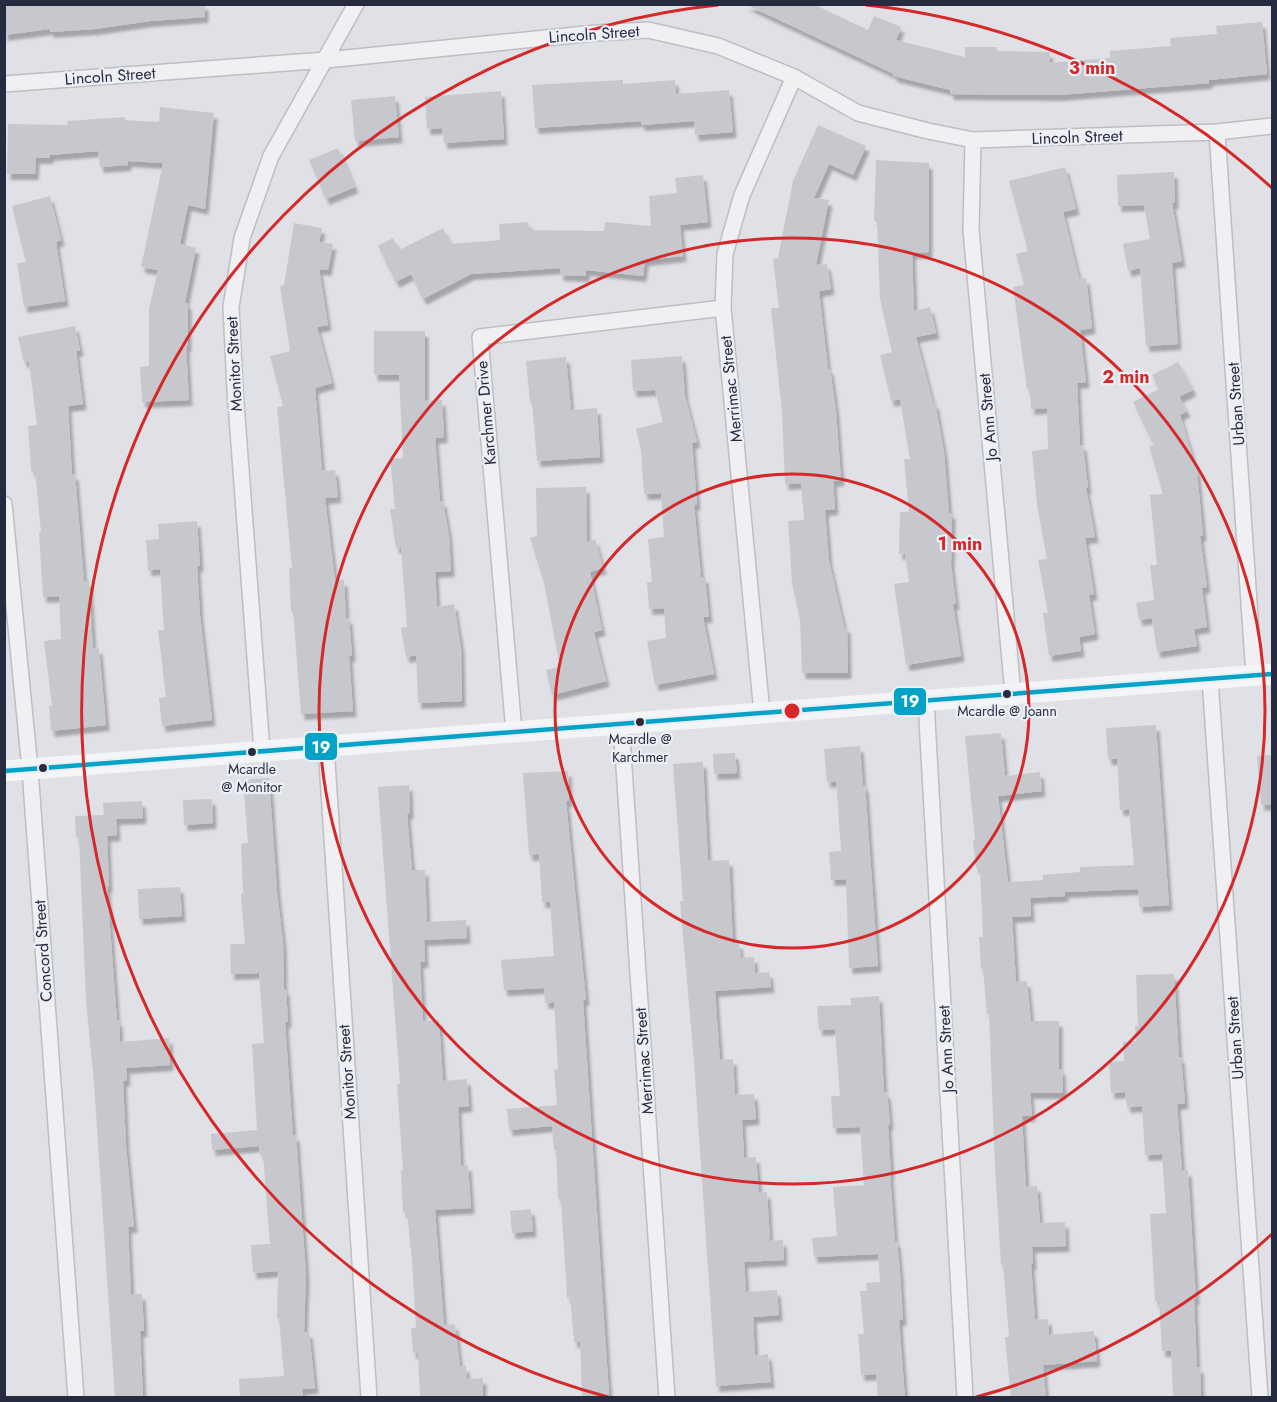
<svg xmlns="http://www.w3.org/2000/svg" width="1277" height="1402" viewBox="0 0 1277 1402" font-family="Jost,sans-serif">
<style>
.building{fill:#c7c8ce;filter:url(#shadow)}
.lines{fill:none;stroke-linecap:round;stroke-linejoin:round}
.street-casing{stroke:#bdbec3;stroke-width:18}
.street{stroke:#f0f0f2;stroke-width:15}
.secondary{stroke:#f4f5f6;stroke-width:21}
.bus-1-casing{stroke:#edeff6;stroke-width:9}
.bus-1{stroke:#02a3c7;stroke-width:4.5}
.ring{fill:none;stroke:#d62828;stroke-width:3}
.bus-dot{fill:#262b3f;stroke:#edeff6;stroke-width:2}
.labels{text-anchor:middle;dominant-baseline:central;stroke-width:4.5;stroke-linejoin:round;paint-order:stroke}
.bus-label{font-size:14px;fill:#262b3f;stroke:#edeff6}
.street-label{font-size:16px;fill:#262b3f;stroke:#edeff6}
.centre{fill:#d62828;stroke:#edeff6;stroke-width:3}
.ring-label{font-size:18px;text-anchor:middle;font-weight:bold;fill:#d62828;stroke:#edeff6;stroke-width:4.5;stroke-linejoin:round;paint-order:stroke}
.line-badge{stroke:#edeff6;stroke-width:2}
.badge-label{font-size:16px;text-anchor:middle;font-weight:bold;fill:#fff}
</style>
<defs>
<filter id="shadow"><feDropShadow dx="3.5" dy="6" stdDeviation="1.5" flood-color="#0004"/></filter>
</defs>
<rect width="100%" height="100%" fill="#e0e1e6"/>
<!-- building -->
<path class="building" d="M4,4H205V17L150,21L95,29L50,32V29L4,35Z
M745,4H813L868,30L874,16L901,27L896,40L965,57V47H997V51L1050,52L1049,63L1110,58V51L1171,46L1170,38L1217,34L1216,26L1262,22L1267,74L1209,80V83L1059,95L950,94V90L893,76L894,74Z
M623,80V84L675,80L676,94L729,90L733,132L695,135L694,121L641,125V121L535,128L532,85Z
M501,91L504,139L444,143L442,128L427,129L425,97Z
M395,96L399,137L355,141L351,100Z
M160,107L214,113L205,209L188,205L180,244L196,248L185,303H188V346H186L189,400L142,402L140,367L149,366V309L158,270L141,267L163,163L128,161V165L100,167L98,151L50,155V158H36L35,174H7L8,124L68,125L67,121L125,117V120L159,122Z
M818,125L866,146L853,175L829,164L814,198L829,200L816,265L827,264L831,289L819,291L828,369H830L836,411L841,480L833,481L835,509L825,510L829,561L844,627H847L848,673H802L800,620L792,583L788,521L804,520L801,483L785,484L782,412L771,308H779L773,259L778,258L793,181Z
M338,148L355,187L326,199L309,160Z
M876,160L929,163V252L912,253L914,311L930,307L936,333L916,337L933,403L935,402L944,452L949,513H952L951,564L956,604H953L961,656L906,665L894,584L909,582L905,554H899L900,512H909L904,459H910L900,399L891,401L880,355L892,352L880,299L877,221H874Z
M1065,167L1076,209L1063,212L1079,279L1086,278L1092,328L1080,330L1086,382L1077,383L1080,445H1083L1088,488H1086L1095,537L1085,538L1094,594L1089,595L1095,634L1079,637L1081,651L1049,656L1043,613H1048L1038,560L1047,559L1037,505L1032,451L1048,449L1047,408L1031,409L1030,389H1027L1013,287L1024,285L1016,254L1028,251L1009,181Z
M1174,172L1175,203H1172L1182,261L1172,263L1178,344L1146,346L1140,268L1128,271L1123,244L1150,239L1144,205L1118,206L1117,175Z
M703,175L708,222L680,225L683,256L645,260L643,276L586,270V276L560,275V268L471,274L423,299L411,274L396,282L378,246L393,238L399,250L443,228L451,244L500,240L499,224L528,222L529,230L604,231L605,222L651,226L649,196L677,193L675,178Z
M50,196L61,240L56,242L65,301L24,307L17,263L26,262L12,206Z
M294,223L322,228L319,242L333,244L328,270L319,269L328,325L317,327L332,383L315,388L322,471L335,470L338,497L325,498L335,580H344L346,618H349L352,656H349L353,711L301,714L293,611H291L289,568H292L277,407L283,406L270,356L290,351L280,286L284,285Z
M75,326L80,350L76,351L83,404L68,406L72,474H75L84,581H89L93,649L99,648L106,725L51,731L49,706L52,705L44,641L61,639L59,596L43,597L39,532H41L35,471H31L28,426L37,425L29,361L24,362L18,337Z
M374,331H425V401L442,400L444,437L435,438L440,501H443L449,536L451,571L435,572L437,607L454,604L461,648L462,701L418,703L416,655L406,657L401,628L407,627L401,547L396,548L390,509H395L390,459L403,458L399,375H374Z
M682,356L685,396L697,442L692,443L697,504L694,505L701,577H705L709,617H703L714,674L655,685L647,641L666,638L664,608L649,609L647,582H652L648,539L664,537L661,493L644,494L641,450L636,429L663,422L655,390L633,391L631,360Z
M566,357L571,410L597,408L600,457L537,461L532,402H530L526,361Z
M1178,362L1193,390L1179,397L1187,411L1180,415L1197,472L1203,535L1200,536L1207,587L1202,588L1207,627L1194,629L1197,646L1157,652L1152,618L1139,620L1136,603L1154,600L1150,565H1157L1150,495L1163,494L1149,446L1154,445L1133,402L1159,389L1152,375Z
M586,487L587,542L595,539L603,568L590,572L602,630L594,632L606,681L552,695L546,670L560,667L544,583L530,538L537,536L536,488Z
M197,521L200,566H197L200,616L212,720L162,726L159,698L166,697L158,630H164L160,569L148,570L146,540L159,539L158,524Z
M1156,725L1169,905L1139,907L1138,889L1065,892V896L1030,898L1031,916L1012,917L1016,982L1027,981L1031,1021H1059V1069H1062L1063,1093H1030L1032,1116H1022L1026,1187L1037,1186L1040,1223L1065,1222L1066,1246L1032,1247L1033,1264H1031L1035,1320L1048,1319L1049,1335L1094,1331L1097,1361L1043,1365L1046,1398H1011L1005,1337H1009L1003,1265H1001L995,1167L989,1014H987L983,969H981L979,937H983L980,868H976L973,840H975L965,736L1001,733L1005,776L1040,772L1042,791L998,796L1008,882L1043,880V875L1080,872V867L1134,865L1129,809L1120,810L1117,759H1108L1106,728Z
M860,746L863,786L865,785L878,966L849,968L846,879L831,880L829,852L841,851L836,781L827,782L824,749Z
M735,753L737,773L714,774L713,754Z
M1272,755V804L1261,805L1257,756Z
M703,762L708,861L729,860L733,943H739L741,958L754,957L755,973L769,972L771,987L715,991L720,1060L733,1059L735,1095L754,1094L756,1119L742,1120L744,1158L756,1157L759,1193L767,1192L770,1241L783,1240L784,1260L744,1262L746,1292L777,1290L779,1315L753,1317L755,1356L768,1354L771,1382L716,1386L694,1062L680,901H683L673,764Z
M568,771L569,801H566L586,1000H583L609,1395L582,1396L580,1342H574L570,1297L567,1298L561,1199H558L556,1150H554L552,1126L509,1130L507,1109L557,1105L554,1070L558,1069L554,1002L545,1003L544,988L504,990L501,960L554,956L550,902H542L539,854L529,855L523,773Z
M269,778L277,891L283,943L284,989H286L288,1022H285L293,1136L296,1135L306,1275L304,1332H309L315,1388L302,1389L303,1398H240L239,1379L284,1376L279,1319H277L278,1271L253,1273L251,1245L270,1244L263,1155H260L259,1146L212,1150L211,1134L257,1130L252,1044L264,1043L259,973L231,974L230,944H245L241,894L243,893L241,844L248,843L243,780Z
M409,785L410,813L407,814L412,870H425L427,922L466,920L467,938L424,940L425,962H420L423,1021L439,1020L443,1081L467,1079L469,1106L458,1107L461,1166L468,1165L471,1208L435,1210L444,1325L455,1324L460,1367L466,1366L467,1379L483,1378V1398H420L418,1353H413L411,1328H416L412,1261L407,1212L403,1213L401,1170H403L397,1084H400L378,787Z
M212,799L213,823L184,825L183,800Z
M142,801L143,818L116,819L117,835L107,836L109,887H107L117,1021L119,1020L120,1042L169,1038L170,1065L126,1068L127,1080L123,1081L126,1146L134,1227H128L131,1294H142L144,1331H140L143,1398H115L94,1083L86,1000L79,837L76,838L75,816L104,815L103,803Z
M180,887L182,916L139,919L138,889Z
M1174,974L1179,1057H1181L1185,1103L1177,1104L1182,1171L1188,1170L1196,1299H1194L1197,1367H1200L1201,1398H1173L1171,1351H1162L1159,1301H1155L1150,1214L1166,1213L1162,1154L1145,1155L1142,1106L1127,1107L1125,1092L1111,1093L1109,1062L1124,1061L1123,1042L1136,1041L1135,1026H1138L1136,975Z
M879,996L884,1093L887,1092L890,1124L888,1125L891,1174H890L895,1242L897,1241L900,1273L903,1320H899L905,1398H878L876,1374L861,1375L858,1334H864L860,1291H867L866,1283L880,1282L878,1254L814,1257L812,1238L837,1236L833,1187L864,1185L860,1127L833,1128L831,1096H840L835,1029L819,1030L817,1006L851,1005V998Z
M531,1209L533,1231L512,1233L510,1211Z"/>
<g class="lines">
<!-- street casing -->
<g class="street-casing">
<path id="street" d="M4,84L326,60L596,33L648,30L718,46L794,77L858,113L928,131L973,140L1217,132L1272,126
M1217,132L1254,676
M973,140L971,230L1013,694
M4,504L30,769L76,1398
M1210,679L1260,1398
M926,701L965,1398
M762,713L723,308L725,254L742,195L794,77
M621,724L667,1398
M514,732L480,337L723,308
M326,746L369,1398
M262,751L235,390L231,307L242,238L271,156L356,4"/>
</g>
<!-- street -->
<use href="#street" class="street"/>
<!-- secondary -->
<path class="secondary" d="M4,771L1272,674"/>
<!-- bus-1 casing -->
<g class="bus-1-casing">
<path id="bus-1" d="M4,771L1272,674"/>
</g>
<!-- bus-1 -->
<use href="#bus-1" class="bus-1"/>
</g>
<!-- distance rings -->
<g class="ring">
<circle cx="792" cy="711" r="237"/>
<circle cx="792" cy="711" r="473"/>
<path d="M1272 1234A710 710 0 0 1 976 1397M608 1397A710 710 0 0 1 718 5M866 5A710 710 0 0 1 1272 188"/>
</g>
<!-- markers -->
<g class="bus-dot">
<circle cx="1007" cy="694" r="5"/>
<circle cx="640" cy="722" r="5"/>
<circle cx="252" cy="752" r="5"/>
<circle cx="43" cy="768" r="5"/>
</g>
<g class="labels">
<!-- bus labels -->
<g class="bus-label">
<text x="1007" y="711">Mcardle @ Joann</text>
<text x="640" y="739">Mcardle @<tspan x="640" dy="18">Karchmer</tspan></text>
<text x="252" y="769">Mcardle<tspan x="252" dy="18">@ Monitor</tspan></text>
</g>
<!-- street labels -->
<g class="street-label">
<text transform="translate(594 34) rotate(-4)">Lincoln Street</text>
<text transform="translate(110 76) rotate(-4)">Lincoln Street</text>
<text transform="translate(1077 137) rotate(-2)">Lincoln Street</text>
<text transform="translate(234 364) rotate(-93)">Monitor Street</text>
<text transform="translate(731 389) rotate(-96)">Merrimac Street</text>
<text transform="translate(1236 404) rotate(-94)">Urban Street</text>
<text transform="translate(486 413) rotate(-95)">Karchmer Drive</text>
<text transform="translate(988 417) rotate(-95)">Jo Ann Street</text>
<text transform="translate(43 951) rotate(-94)">Concord Street</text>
<text transform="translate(1235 1038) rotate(-94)">Urban Street</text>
<text transform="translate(946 1049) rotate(-93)">Jo Ann Street</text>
<text transform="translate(644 1061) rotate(-94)">Merrimac Street</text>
<text transform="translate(347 1072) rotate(-94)">Monitor Street</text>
</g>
</g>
<circle cx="792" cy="711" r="9" class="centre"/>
<g class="ring-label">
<text x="1092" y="74">3 min</text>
<text x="1126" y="383">2 min</text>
<text x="960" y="550">1 min</text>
</g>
<g class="line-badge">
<rect x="893" y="687" width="34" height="29" rx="6" fill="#02a3c7"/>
<rect x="304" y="732" width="34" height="29" rx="6" fill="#02a3c7"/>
</g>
<g class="badge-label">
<text x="910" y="707">19</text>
<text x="321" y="753">19</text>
</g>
<!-- border -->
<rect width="1277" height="1402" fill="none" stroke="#262b3f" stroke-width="12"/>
</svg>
